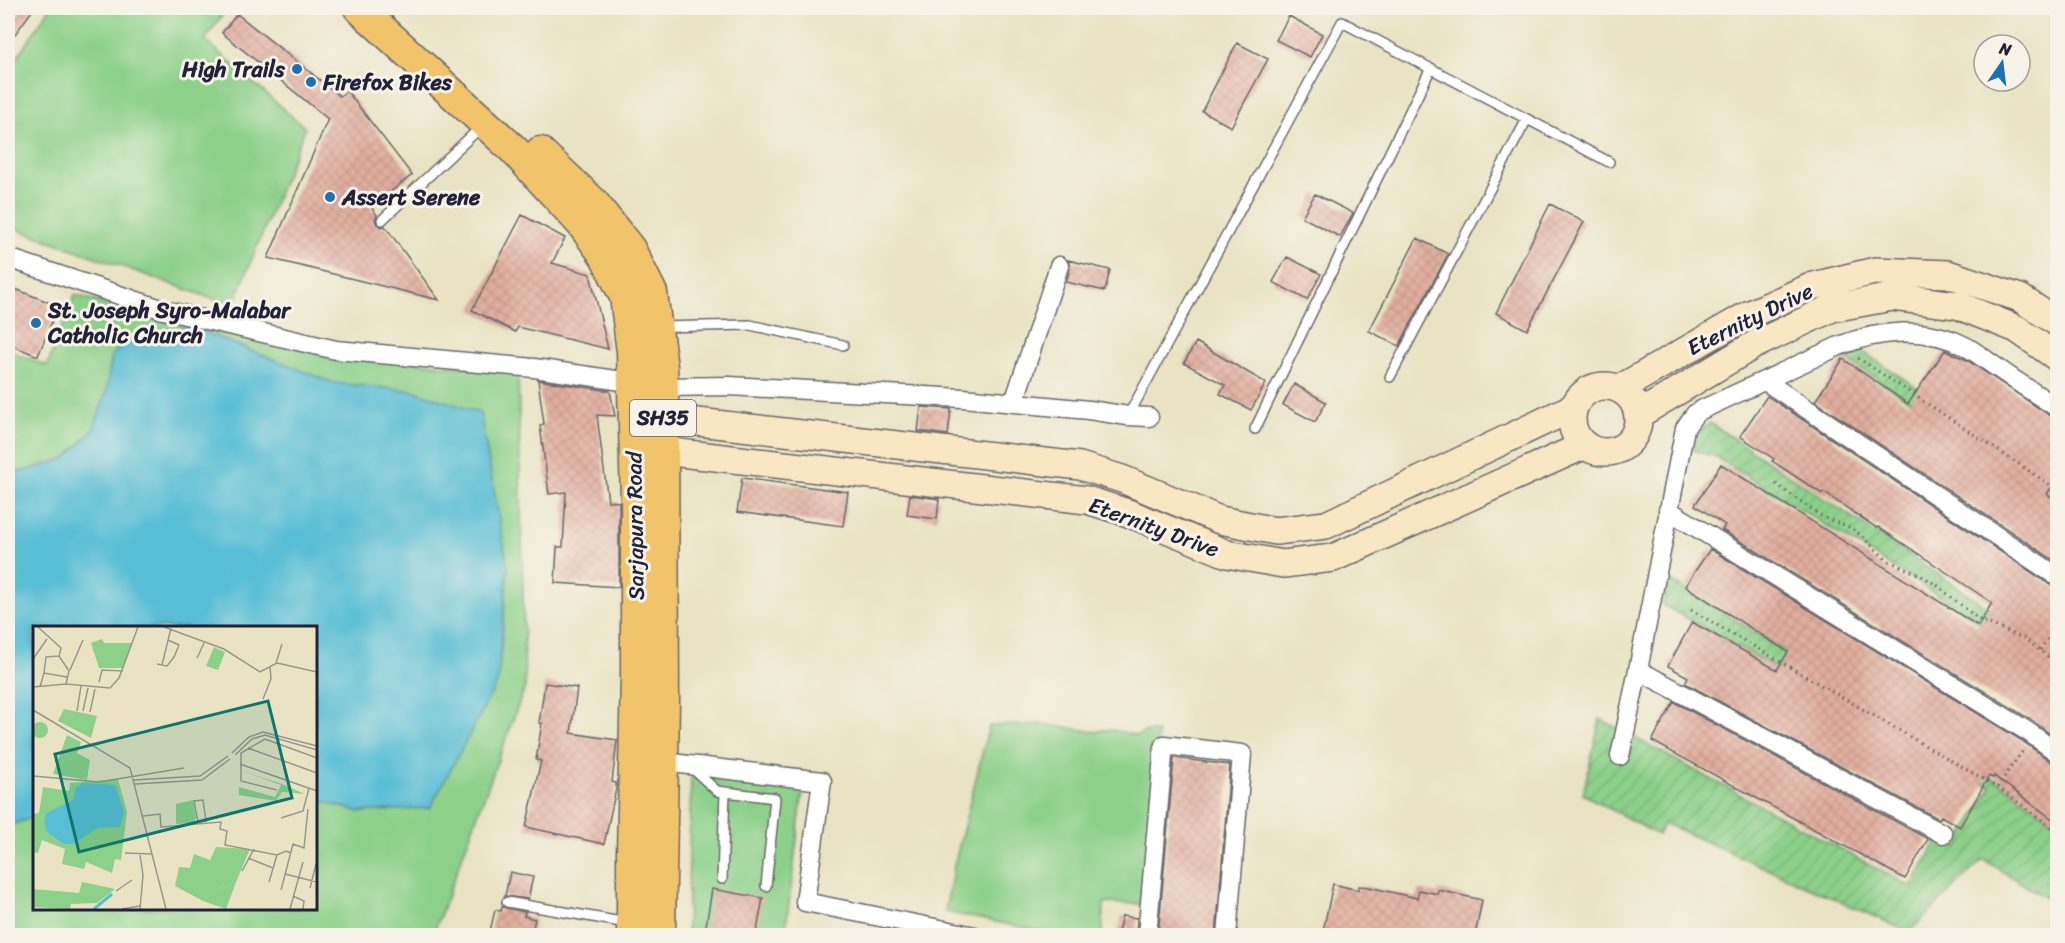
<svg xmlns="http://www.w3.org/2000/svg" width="2065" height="943" viewBox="0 0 2065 943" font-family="Sriracha,sans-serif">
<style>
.green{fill:#8cd089;stroke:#577962;stroke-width:1.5;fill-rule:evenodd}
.garden{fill:url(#garden-furrows);stroke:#577962;stroke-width:1.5}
.water{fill:#58bed5;stroke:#3d7088;stroke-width:1.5}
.building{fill:url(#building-cross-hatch)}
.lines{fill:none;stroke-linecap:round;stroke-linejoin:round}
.lane-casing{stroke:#68666b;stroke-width:12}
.street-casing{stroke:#68666b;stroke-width:21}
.secondary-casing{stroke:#68666b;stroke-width:30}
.primary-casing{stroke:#68666b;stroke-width:33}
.path{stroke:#68666b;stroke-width:3;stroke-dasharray:1.5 4.5;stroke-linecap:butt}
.lane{stroke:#fff;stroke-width:9}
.street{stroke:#fff;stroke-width:18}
.secondary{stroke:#f9e7c3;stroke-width:27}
.primary{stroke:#f1c36a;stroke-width:30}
.poi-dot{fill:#1f6fb2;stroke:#f7f3e8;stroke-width:2}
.labels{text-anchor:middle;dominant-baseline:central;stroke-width:6;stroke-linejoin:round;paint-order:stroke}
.shield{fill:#f7f3e8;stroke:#62616f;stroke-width:1.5}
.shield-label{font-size:21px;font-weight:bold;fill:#22223b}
.poi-label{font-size:22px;font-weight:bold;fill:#22223b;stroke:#f7f3e8;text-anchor:start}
.street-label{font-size:22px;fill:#22223b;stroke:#f7f3e8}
.inset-river{fill:none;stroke:#58bed5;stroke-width:3}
.inset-road{fill:none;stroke:#99968d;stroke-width:1.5}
.view{fill:#0f766e;fill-opacity:0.15;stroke:#0f766e;stroke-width:3}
.inset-edge{fill:none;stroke:#22223b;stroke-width:3}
</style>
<defs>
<pattern id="garden-furrows" width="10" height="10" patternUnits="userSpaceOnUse" patternTransform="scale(1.5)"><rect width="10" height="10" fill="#8cd089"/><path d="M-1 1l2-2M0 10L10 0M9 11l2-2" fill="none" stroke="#78b277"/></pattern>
<pattern id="building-cross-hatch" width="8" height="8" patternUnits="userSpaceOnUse" patternTransform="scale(1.5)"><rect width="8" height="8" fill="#e2af9f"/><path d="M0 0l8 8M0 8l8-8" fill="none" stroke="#c2968a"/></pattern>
</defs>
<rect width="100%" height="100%" fill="#f7f3e8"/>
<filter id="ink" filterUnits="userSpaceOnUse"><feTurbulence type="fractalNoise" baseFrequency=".0167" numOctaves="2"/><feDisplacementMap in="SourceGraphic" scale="12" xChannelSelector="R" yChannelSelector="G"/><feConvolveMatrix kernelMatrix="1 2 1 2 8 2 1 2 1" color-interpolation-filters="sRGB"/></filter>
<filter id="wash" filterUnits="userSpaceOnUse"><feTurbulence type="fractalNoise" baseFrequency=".008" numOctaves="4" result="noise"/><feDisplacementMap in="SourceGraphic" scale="24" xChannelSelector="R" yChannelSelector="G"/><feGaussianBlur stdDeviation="1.35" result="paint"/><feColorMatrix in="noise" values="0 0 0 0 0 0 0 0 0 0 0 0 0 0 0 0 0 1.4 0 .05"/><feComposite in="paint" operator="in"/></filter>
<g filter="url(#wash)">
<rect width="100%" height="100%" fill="#e9e3c3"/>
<!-- green -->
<path class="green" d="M50,8H227L205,40L305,128L233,306L8,226V71Z
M75,295L191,327L330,354L518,372L525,687L433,935H8V350L47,366ZM34,628H315V908H34Z
M1042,724L1097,732C1107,726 1126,733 1137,736L1145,732H1158L1144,904L1104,903L1102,936L1061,935L945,912L954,866L989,726Z
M691,777L803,790L785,935L696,936L687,934Z"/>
<!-- garden -->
<path class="garden" d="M1862,351L2057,481V498L1843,357Z
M1710,423L2057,653V670L1716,457L1693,450L1696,435Z
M1668,579L2007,787L2057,824V905L1983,859L1909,932L1664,823L1658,835L1583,794L1600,719L1911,887L1939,838L1957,847L1991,787L1663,605Z"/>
<!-- water -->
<path class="water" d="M191,327L334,383L415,391L480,413L508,568L498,681L430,808L360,812L315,799V628H34V817L8,826V473L24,471L65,459L93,430L106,393L112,355L142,332Z"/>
<g id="blocks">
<!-- building -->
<path class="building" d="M8,8H34L8,44Z
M237,14L340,96L347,91L412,175L371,207L377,215L375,219L377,224L381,227L385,226L439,300L268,258L328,119L222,33Z
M1289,16L1322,34L1310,57L1276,40Z
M1237,43L1268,59L1231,127L1202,111Z
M1315,194L1353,213L1340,237L1302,217Z
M1550,204L1584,222L1527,330L1496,313Z
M522,215L565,238L552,263L590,274L608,349L518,327L515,332L472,310Z
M1417,238L1448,254L1399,346L1369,331Z
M1287,257L1321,274L1307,300L1273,282Z
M1068,260L1110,270L1105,291L1066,282L1070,269Z
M8,286L58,306L38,356L8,344Z
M1196,342L1266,383L1251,410L1220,394L1225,385L1184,363Z
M1945,350L1967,360L2058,421V478L2047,494L2058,502V563L1815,401L1843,359L1908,404Z
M538,380L610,391L615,416L597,415L608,501L619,502V587L555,583L557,547H563L566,492L549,494L540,425L544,424Z
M1294,384L1326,402L1315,422L1283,405Z
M1767,396L2052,586L2058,588V728L2053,736L2033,721L1722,530L1725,525L1695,505L1721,464L1978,626L1992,603L1991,602L1878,527L1877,528L1823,492L1822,494L1772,461L1774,459L1740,436Z
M921,407L951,409L948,435L918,431Z
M742,478L848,492L843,526L737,512Z
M910,495L939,499L937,519L907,515Z
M1710,549L2021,740L2051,762L2058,764V823L1994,776L1993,778L1989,776L1960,827L1941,816L1939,819L1685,683L1688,677L1668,666L1692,622L1777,670L1788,652L1685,586Z
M545,683L577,688L571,733L617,740L612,782L616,783V789L604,844L526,827L541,761L536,760L542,723H539Z
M1674,702L1928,839L1905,879L1652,741Z
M1174,758L1230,765L1216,936H1158Z
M510,872L533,877L528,899L505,896Z
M1333,884L1358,890L1359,886L1369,887L1417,898L1419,890L1438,894V890L1482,900L1475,936H1322Z
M712,889L763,898L756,936H728L705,932Z
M502,907L525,912L524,916L535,919L531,936H510L490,931L495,910L501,911Z
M1122,916L1137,918L1136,936H1117Z"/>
</g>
</g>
<g filter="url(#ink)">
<use href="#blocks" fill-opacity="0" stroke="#68666b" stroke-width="1.5"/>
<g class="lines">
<!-- lane casing -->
<g class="lane-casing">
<path id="lane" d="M382,220L483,125
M659,327L750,325L843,345
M1390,377L1527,119
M1128,416L1342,22L1609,162
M1255,429L1431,68
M693,769L717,791L775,798L766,886
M722,879L725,792
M507,902L627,923"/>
</g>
<!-- street casing -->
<g class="street-casing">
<path id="street" d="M8,258L164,310L336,350L534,368L663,387L729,386L963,398L1089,410L1128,416L1149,417
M1765,381L2058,577
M1014,402L1059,266
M1668,510L2027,731L2058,753
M1620,756L1638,670
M664,762L822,781L805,902L975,936
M1943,834L1638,670L1685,428L1695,414L1701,410L1839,346C1879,330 1926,326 1965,346C1976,352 1986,360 1996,367C2016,381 2037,395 2058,408
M1147,936L1164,745L1242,754L1227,936"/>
</g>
<!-- secondary casing -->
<g class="secondary-casing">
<path id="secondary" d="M1572 419a33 33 0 1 1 66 0a33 33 0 1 1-66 0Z
M1619,389L1748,315L1813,286L1875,271L1948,274L2020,298L2058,323
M1638,415L1754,345L1832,308L1892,297L1957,305L2017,329L2058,358
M663,418L1080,466L1122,479L1220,520L1276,531L1326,525L1574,407
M663,451L1087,500L1128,513L1227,554L1283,564L1333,558L1585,445"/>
</g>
<!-- primary casing -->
<g class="primary-casing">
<path id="primary" d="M359,8L514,150L581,223L605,256L625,297L632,352L636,501V676L632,853V936
M540,152L593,202L630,249L652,293L662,367L663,387L664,702L660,936"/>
</g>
<!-- path -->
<path class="path" d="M1858,358L2058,490
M1776,484L1824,518L1847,526L1857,532L1887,560L1924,577L1938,586L1978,619L2025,639L2058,665
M1691,610L1997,787L2058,832
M2040,650L2058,623
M1997,787L2024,749"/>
<!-- lane -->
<use href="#lane" class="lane"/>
<!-- street -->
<use href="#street" class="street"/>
<!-- secondary -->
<use href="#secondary" class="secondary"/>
<!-- primary -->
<use href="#primary" class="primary"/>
</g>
</g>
<!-- markers -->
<g class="poi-dot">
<circle cx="297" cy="69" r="6"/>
<circle cx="311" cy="82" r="6"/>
<circle cx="330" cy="197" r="6"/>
<circle cx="36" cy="323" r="6"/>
</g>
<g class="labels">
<!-- shield labels -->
<rect class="shield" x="630" y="400" width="66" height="36" rx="4.5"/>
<g class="shield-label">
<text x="663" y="418">SH35</text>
</g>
<!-- poi labels -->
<g class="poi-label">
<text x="285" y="69" text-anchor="end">High Trails</text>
<text x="323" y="82">Firefox Bikes</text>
<text x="342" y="197">Assert Serene</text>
<text x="48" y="310">St. Joseph Syro-Malabar<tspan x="48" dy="25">Catholic Church</tspan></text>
</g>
<!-- street labels -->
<g class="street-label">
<text transform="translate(1750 319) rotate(-26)">Eternity Drive</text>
<text transform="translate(635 526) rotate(-91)">Sarjapura Road</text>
<text transform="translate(1154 527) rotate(20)">Eternity Drive</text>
</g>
</g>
<!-- overview -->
<g transform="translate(33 626)">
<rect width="284" height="284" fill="#e9e3c3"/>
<path d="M69,13L71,17H99L90,42H66L58,17ZM181,21L192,26L185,44L173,40ZM31,83L64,90L58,112L25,95ZM-1 104a8 8 0 1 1 16 0a8 8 0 1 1-16 0ZM34,109L48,116L44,127L57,134L54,154L20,148ZM85,153L94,186L88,234L82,233L79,247L53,236L51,243L29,238L32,223L9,214L5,227L0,226V188L6,187L10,161L36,165L37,157ZM160,174L163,192L160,197L143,198V178ZM183,221L217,223L203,256L177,265L170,275L142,260L146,241L157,242L161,228L177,234ZM49,256L82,263L64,277L38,278L37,283L0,281V263L46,267Z" fill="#8cd089"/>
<path d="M203,256L193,283L170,275L177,265Z" fill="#8cd089"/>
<path d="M209,145L249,158L272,168L249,166L243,175L206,169V161L242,171L248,159Z" fill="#8cd089"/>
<path d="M50,157L82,159L91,186L87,201L65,202L40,218H31L14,206L11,195L14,187L40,174L43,162Z" fill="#58bed5"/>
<path class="inset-river" d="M61,283L79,268"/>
<path class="inset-road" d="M5,1L28,22L26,30L36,45L33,58M131,1L191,23L227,46L244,37L284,46M164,32L172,15M0,33L14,13M243,37L249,18M124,38L134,40L141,31L146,19L135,14M129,39L138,2M37,44L50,14M11,47L13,31L26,30M66,56L69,44L90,45M0,61L33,58L77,62L86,52L105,1M7,61L11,47L34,51M230,73L238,53L237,41M0,84L97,142L133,283M44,85L48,60M50,85L55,62M57,86L62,63M215,122L284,147M199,127L216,111L230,106L284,120M202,129L219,113L232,109L284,124M207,138L284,165M0,150L66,156L151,142M101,154L167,150L195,130M102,158L169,154L197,133M244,164L208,155V127L232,113L284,132M170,174L173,195L165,196L161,175ZM110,190L127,188L128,201L188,196L187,203L194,205L192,219L244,229L253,225L258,227M248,192L270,185L276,162M92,227L119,228M215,232L240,242M209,245L221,223M252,248L284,256M236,256L244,229M277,262L283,238M248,264L260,218L271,222L275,183M83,265L99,254M260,270L271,275L270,283M89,283L107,280M107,283L110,249L107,229M257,283L270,236"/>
<path class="view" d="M235,75L259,172L46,226L22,128Z"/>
<rect width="284" height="284" class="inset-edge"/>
</g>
<!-- margin -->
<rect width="2065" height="943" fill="none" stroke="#f7f3e8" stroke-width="30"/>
<!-- north arrow -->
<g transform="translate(2002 63) rotate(14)"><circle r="28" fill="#f7f3e8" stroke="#a29fa3" stroke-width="1.5"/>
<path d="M0-4.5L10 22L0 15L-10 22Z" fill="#1f6fb2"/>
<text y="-9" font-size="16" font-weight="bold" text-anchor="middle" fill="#22223b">N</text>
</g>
</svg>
